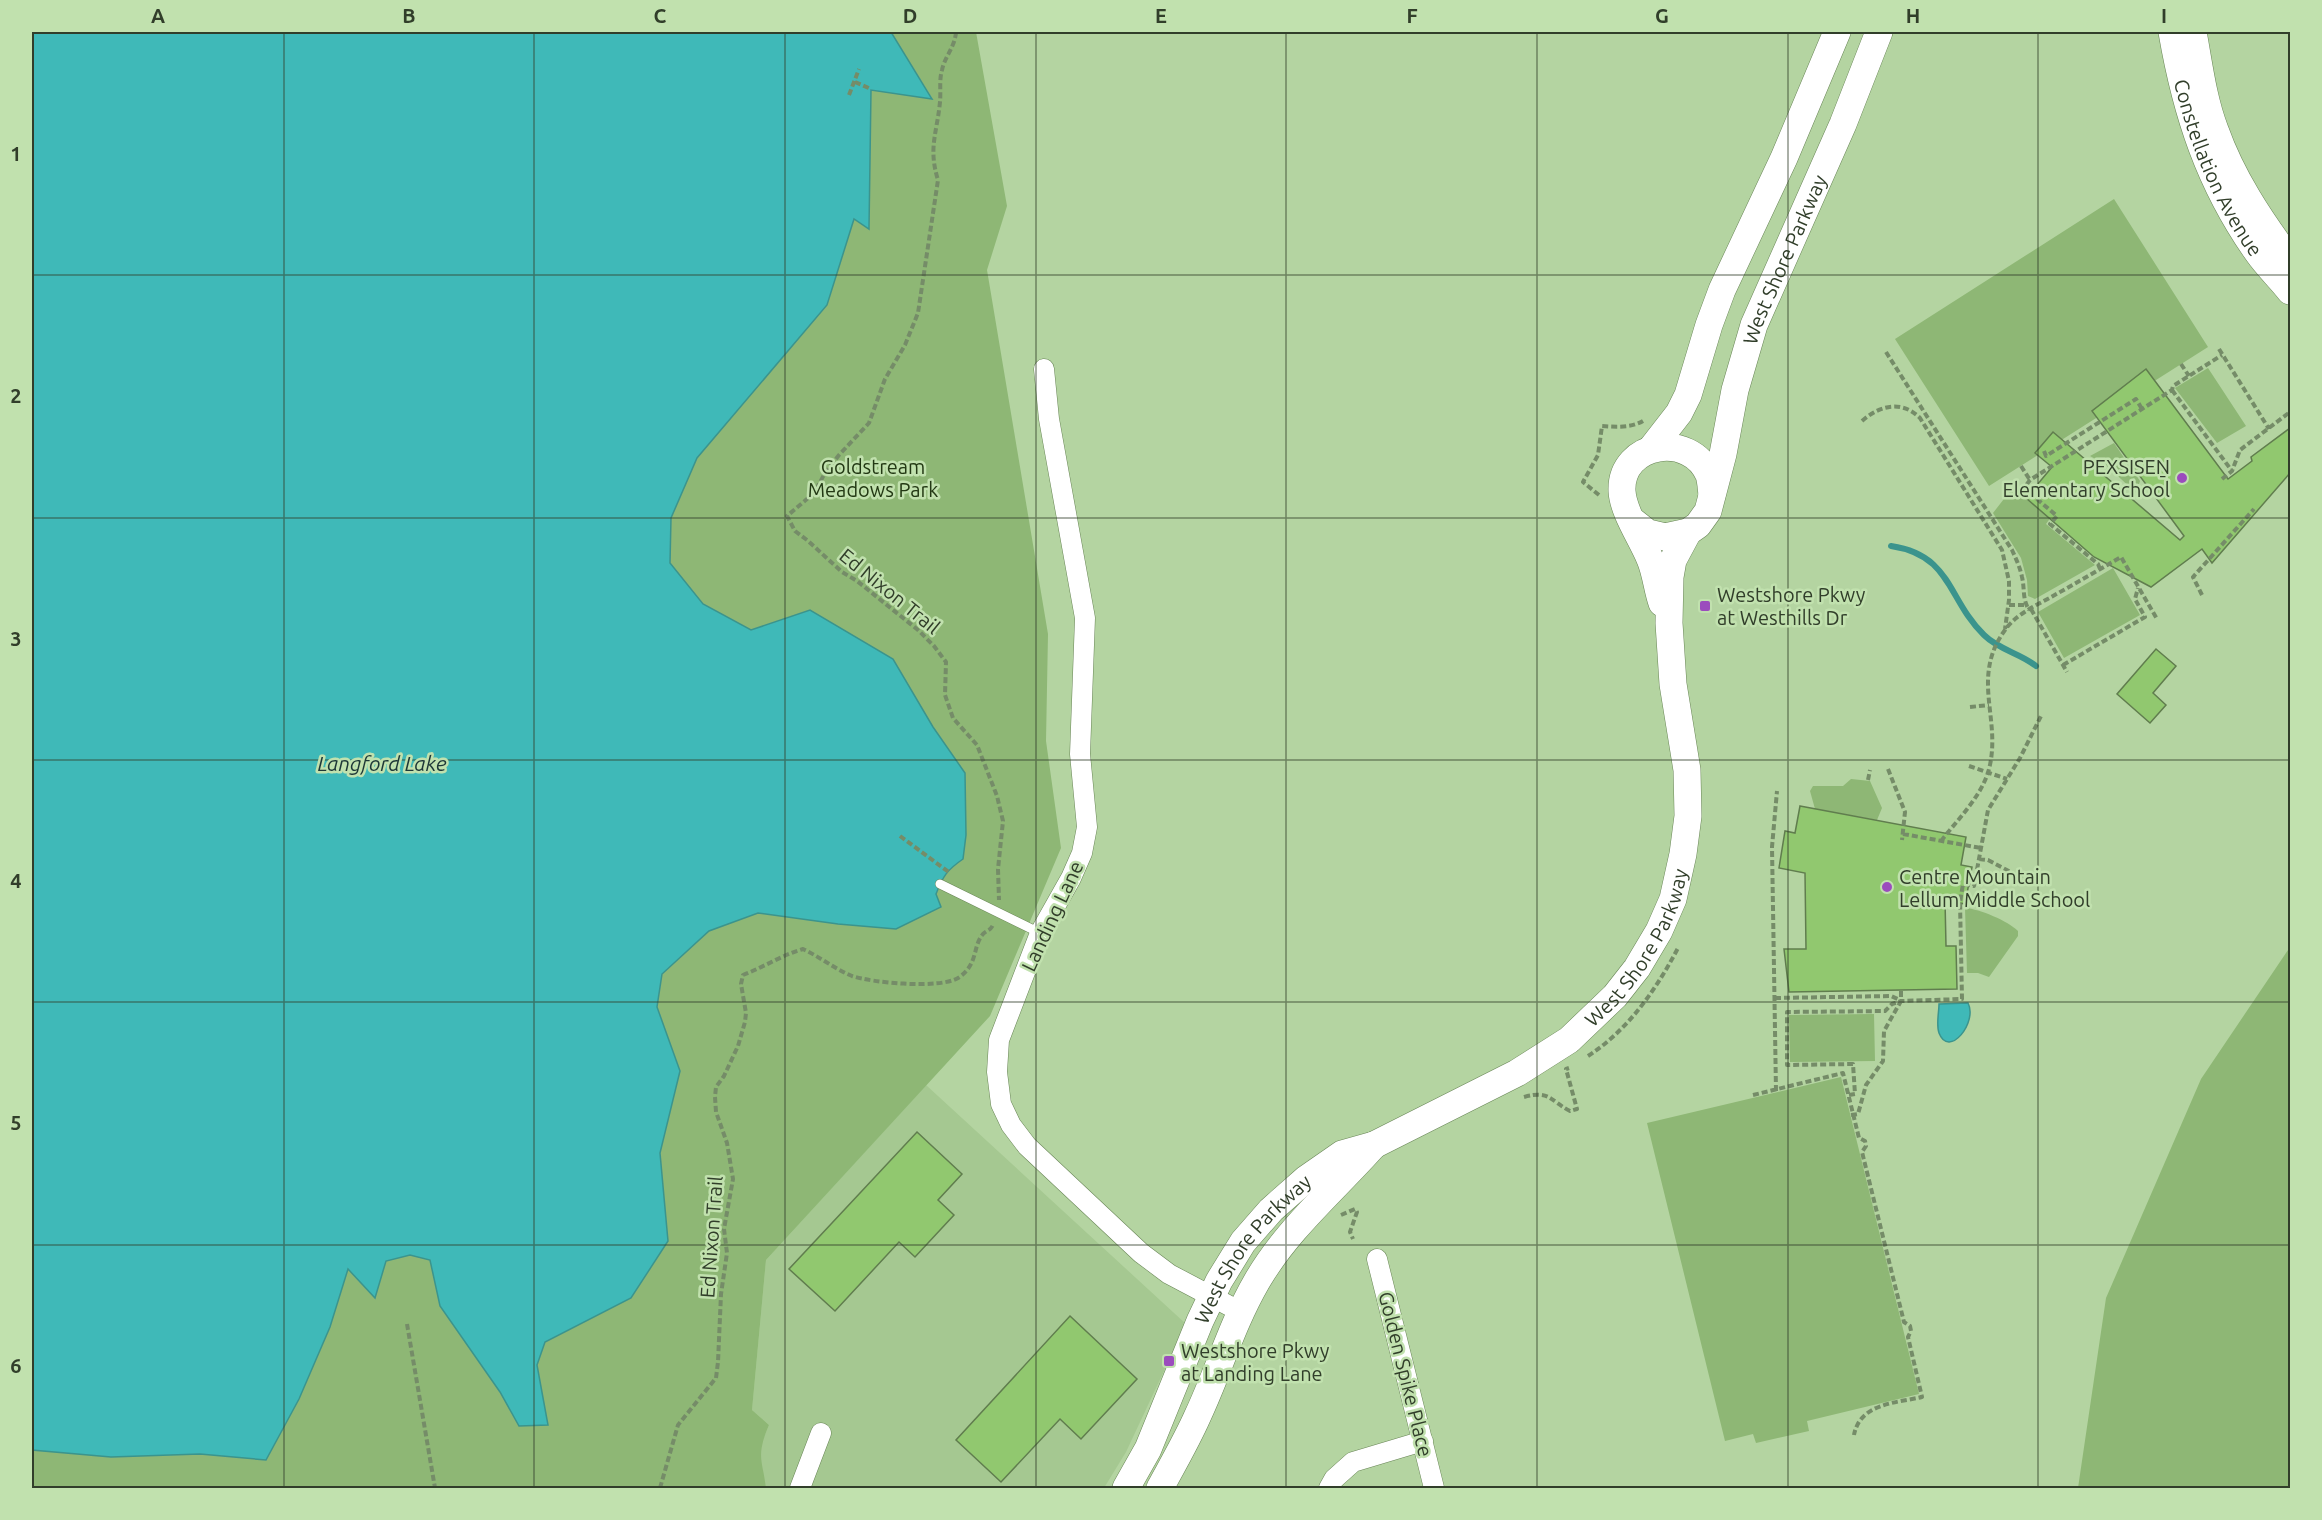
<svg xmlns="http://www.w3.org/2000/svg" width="2322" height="1520" viewBox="0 0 2322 1520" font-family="Ubuntu,sans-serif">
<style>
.built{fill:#a5c891}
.green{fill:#8eb775}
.water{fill:#3fb9b8;stroke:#3b948d;stroke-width:1.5}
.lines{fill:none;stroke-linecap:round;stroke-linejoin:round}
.stream{stroke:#3b948d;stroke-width:6}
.building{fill:#91c86f;stroke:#607d4e;stroke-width:1.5}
.lane-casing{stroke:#688556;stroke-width:10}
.street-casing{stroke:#688556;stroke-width:21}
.secondary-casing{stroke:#688556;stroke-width:28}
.path{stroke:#758c68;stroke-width:4;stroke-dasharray:6 3;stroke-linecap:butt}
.lane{stroke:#fff;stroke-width:9}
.street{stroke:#fff;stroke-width:20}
.secondary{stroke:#fff;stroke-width:27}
.grid{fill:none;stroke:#313e2a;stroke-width:1.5;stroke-opacity:0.55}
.poi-dot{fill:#9b4cbd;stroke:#c1e1ae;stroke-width:2}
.labels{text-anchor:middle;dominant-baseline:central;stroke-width:5;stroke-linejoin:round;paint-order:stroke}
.street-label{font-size:20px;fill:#313e2a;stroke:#c1e1ae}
.park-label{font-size:20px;fill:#233914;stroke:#c1e1ae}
.poi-label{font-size:20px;fill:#313e2a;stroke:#c1e1ae;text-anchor:start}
.water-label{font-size:21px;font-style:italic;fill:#1d3737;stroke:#c1e1ae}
.neatline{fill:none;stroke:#313e2a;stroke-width:2}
.grid-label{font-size:20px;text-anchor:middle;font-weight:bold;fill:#313e2a}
</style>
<rect width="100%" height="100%" fill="#b4d4a1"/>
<!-- built -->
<path class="built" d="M926,1085L1186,1324L1126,1452L1104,1488H766L760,1467L761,1444L769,1425L752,1410L766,1260Z"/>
<!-- green -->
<path class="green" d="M891,32H976L1007,206L987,270L1048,634L1046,741L1061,848L990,1016L766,1260L752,1410L769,1425C756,1456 762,1458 766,1488H32V1450L111,1457L200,1454L266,1460L299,1399L330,1327L348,1269L410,1254L430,1260L440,1306L500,1392L519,1425H548L537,1365L545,1342L631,1298L668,1241L660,1153L680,1071L657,1007L662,974L709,931L758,913L838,924L936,894L947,871L965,773L933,727L810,610L751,630L703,604L670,563L671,518L697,458L827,305L854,219L869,228L871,89L932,98Z
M2114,199L2208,347L1989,486L1895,339Z
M2208,368L2246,426L2217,443L2175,388Z
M2114,443L2140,481L2136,493L2106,465L2090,456Z
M2014,486L2051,517L2046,524L2095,565L2035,599L2028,596L2027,580L2021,558L1993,513Z
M2113,568L2140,615L2064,658L2038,612Z
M1851,779L1870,781L1882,808L1877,820L1815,809L1810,791L1813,786H1843Z
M1965,908C1980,909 2008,921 2018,931V936L1989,977L1978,973H1967Z
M2290,947V1488H2078L2106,1298L2201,1079Z
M1874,1014L1875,1061L1790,1062L1789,1015Z
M1841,1077L1919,1394L1807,1421L1809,1431L1756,1443L1753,1434L1725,1441L1647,1123Z"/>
<!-- water -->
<path class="water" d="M32,32H891L932,99L871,90L869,229L854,219L827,305L697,458L671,518L670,563L703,604L751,630L810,610L893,659L933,727L965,773L966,835L963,859C947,870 943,876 936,894L941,907L896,929L838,924L758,913L709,931L662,974L657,1007L680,1071L660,1153L668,1241L631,1298L545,1342L537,1365L548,1425L519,1426L500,1392L440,1306L430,1260L410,1255L386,1261L375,1298L348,1269L330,1327L299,1399L266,1460L200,1454L111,1457L32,1450Z
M1968,1003C1978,1022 1949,1059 1939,1033C1936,1025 1939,1012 1939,1004Z"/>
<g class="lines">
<!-- stream -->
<path class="stream" d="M1891,546C1952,555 1947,599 1984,635C1999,650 2020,653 2036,666"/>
</g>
<!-- building -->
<path class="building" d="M2146,369L2228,479L2252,461L2251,457L2290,428V473L2212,563L2202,549L2151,587L2094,557L2026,498L2052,467L2035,453L2053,432L2180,540L2184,536L2092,411Z
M2156,649L2176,666L2153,693L2166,705L2150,723L2117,694Z
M1800,806L1966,837L1961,865L1972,867L1965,904L1945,900L1946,946H1956L1957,989L1789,992L1784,949H1806L1805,873L1779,868L1785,831L1795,833Z
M917,1132L962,1174L938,1200L954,1215L915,1257L899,1242L835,1311L789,1269Z
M1070,1316L1137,1379L1081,1439L1060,1419L1001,1482L956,1440Z"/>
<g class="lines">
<!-- lane casing -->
<g class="lane-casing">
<path id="lane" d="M940,884L1040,933"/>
</g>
<!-- street casing -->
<g class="street-casing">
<path id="street" d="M1044,369L1049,419L1085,618L1080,754L1087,827L1082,853L1071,878L1040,933L999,1040L997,1072L1001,1104L1011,1125L1027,1146L1141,1253L1169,1274L1241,1312
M1377,1259L1434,1488
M800,1488L821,1433
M1329,1488L1334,1479L1353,1462L1423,1441"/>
</g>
<!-- secondary casing -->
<g class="secondary-casing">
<g id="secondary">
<path id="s1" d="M2172,32C2186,113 2209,184 2258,253C2267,266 2280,278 2290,291"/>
<path d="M2193,32C2199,64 2203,99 2215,130C2232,178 2260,220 2290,260"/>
<path d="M1651,449L1679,413L1688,395L1709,325L1722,290L1784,158L1837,32"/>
<path id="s2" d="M1634,522L1648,533L1665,537L1688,532L1698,525L1708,511L1723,454L1735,390L1754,325L1843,124L1879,32"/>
<path d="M1662,603C1657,589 1656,573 1650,559C1642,539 1623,512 1622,491C1620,442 1691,431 1709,475C1711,481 1711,488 1712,494"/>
<path id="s3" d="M1126,1488L1148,1449L1200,1321L1219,1281L1243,1242L1271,1210L1306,1179L1342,1154L1374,1145L1517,1073L1569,1040L1615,996L1637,968L1659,931L1673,899L1683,854L1688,816L1687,770L1673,684L1669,623L1670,577L1673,560L1688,532"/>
<path d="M1160,1488C1173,1464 1187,1440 1198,1415C1219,1370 1232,1324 1257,1281C1288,1228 1334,1190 1374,1145"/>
</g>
</g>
<!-- path -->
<path class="path" d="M956,32C955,47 945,56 942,70C939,80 941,92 940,102C937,133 928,148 938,180L918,313L905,345L885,379L869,423L839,455L825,473L814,493L787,516L795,531L807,540L842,572L857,581L918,630L934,646L946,662L945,695L953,718L977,745L997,796L1003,821L998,869L999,900
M855,82L871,89
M849,95L859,69
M2219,349L2269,429
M1886,352L2012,550C2016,559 2020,567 2022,577C2025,590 2022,598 2029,610
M2181,364L2189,376
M2172,390L2232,471
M1862,421C1880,405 1902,400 1920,418L2002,550L2009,581V600L2005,629
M2044,451L2046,456L2136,399L2142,409
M2021,466L2030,480
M2222,479L2232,471L2240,450L2290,412
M1599,495L1583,482L1598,455L1602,426C1616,427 1631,428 1643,421
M2100,569L2098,564L2050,524L2057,516L2024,488L2030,480L2172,390L2173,386L2222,355
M2202,595L2193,577L2254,509
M2009,605H2027
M2031,609L2067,672
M2063,665L2145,617L2135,599L2138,588
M1970,707L1989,705
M1969,766L2007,779
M1888,769L1905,812L1902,840
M1868,780L1870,770
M1903,834L1981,848
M900,836L950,873
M1941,841C1958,819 1982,796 1989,769C2002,719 1970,678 2005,630C2016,614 2037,605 2053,596C2076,583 2099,570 2121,557L2157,619
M1979,859L1988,860L2022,878
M1775,998L1891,996L1900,1000
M1588,1056C1628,1030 1656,990 1678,948
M1776,1091L1772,847L1777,791
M1753,1095L1843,1073L1859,1138L1865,1141L1866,1146L1862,1152L1904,1322L1910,1326L1911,1331L1908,1337L1922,1397C1896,1403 1860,1403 1854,1435
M1849,1095L1855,1094L1853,1064L1787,1065V1012L1885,1011L1892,1004L1901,1001L1962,999L1960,902L1963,884L1974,886L1988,810L2020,758L2041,716
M1524,1097C1550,1090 1549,1100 1570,1111L1577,1109L1566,1069L1569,1068
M1851,1115L1858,1114L1866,1085L1883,1061L1884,1031L1901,1001V990
M1341,1215L1355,1209L1357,1212L1350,1232L1353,1239
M407,1324L435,1488
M660,1488L678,1425L716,1378L718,1362L721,1294L727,1253L724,1229L733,1179L727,1143L716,1112L715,1097L716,1087L724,1076L738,1046L745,1022L746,1013L741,984L743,975C764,967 782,955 803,949C820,957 835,969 852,976C873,983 940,989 958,978C979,964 972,947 983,934C987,930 990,931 993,925"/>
<!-- lane -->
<use href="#lane" class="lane"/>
<!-- street -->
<use href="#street" class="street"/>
<!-- secondary -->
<use href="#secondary" class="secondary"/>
</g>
<!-- grid -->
<path class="grid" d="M284,32V1488M534,32V1488M785,32V1488M1036,32V1488M1286,32V1488M1537,32V1488M1788,32V1488M2038,32V1488M32,275H2290M32,518H2290M32,760H2290M32,1002H2290M32,1245H2290"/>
<!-- markers -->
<g class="poi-dot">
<circle cx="2182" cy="478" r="6"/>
<rect x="1699" y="600" width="12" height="12" rx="3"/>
<circle cx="1887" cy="887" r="6"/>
<rect x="1163" y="1355" width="12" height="12" rx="3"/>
</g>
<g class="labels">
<!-- street labels -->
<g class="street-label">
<text stroke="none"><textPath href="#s1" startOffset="144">Constellation Avenue</textPath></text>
<text stroke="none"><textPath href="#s2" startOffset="352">West Shore Parkway</textPath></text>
<text transform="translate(890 591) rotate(39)">Ed Nixon Trail</text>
<text transform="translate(1052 916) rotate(-65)">Landing Lane</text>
<text stroke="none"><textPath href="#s3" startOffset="778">West Shore Parkway</textPath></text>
<text transform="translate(711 1237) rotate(-86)">Ed Nixon Trail</text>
<text stroke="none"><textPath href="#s3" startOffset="273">West Shore Parkway</textPath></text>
<text transform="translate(1406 1374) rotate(76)">Golden Spike Place</text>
</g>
<!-- park labels -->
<g class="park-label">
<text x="873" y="466">Goldstream<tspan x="873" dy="23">Meadows Park</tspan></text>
</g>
<!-- poi labels -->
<g class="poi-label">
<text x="2170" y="466" text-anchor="end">PEXSISEṈ<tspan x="2170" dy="23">Elementary School</tspan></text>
<text x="1717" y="594">Westshore Pkwy<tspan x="1717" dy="23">at Westhills Dr</tspan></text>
<text x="1899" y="876">Centre Mountain<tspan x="1899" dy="23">Lellum Middle School</tspan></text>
<text x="1181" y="1350">Westshore Pkwy<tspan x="1181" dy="23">at Landing Lane</tspan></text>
</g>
<!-- water labels -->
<g class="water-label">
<text x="382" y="763">Langford Lake</text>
</g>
</g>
<!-- border -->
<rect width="2322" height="1520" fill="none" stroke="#c1e1ae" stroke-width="66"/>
<rect x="33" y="33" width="2256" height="1454" class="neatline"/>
<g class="grid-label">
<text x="158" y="23">A</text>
<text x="409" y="23">B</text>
<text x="660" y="23">C</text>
<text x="910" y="23">D</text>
<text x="1161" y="23">E</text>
<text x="1412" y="23">F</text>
<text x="1662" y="23">G</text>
<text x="1913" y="23">H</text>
<text x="2164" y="23">I</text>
<text x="16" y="161">1</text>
<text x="16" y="403">2</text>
<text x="16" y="646">3</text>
<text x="16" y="888">4</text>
<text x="16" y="1130">5</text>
<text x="16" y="1373">6</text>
</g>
</svg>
